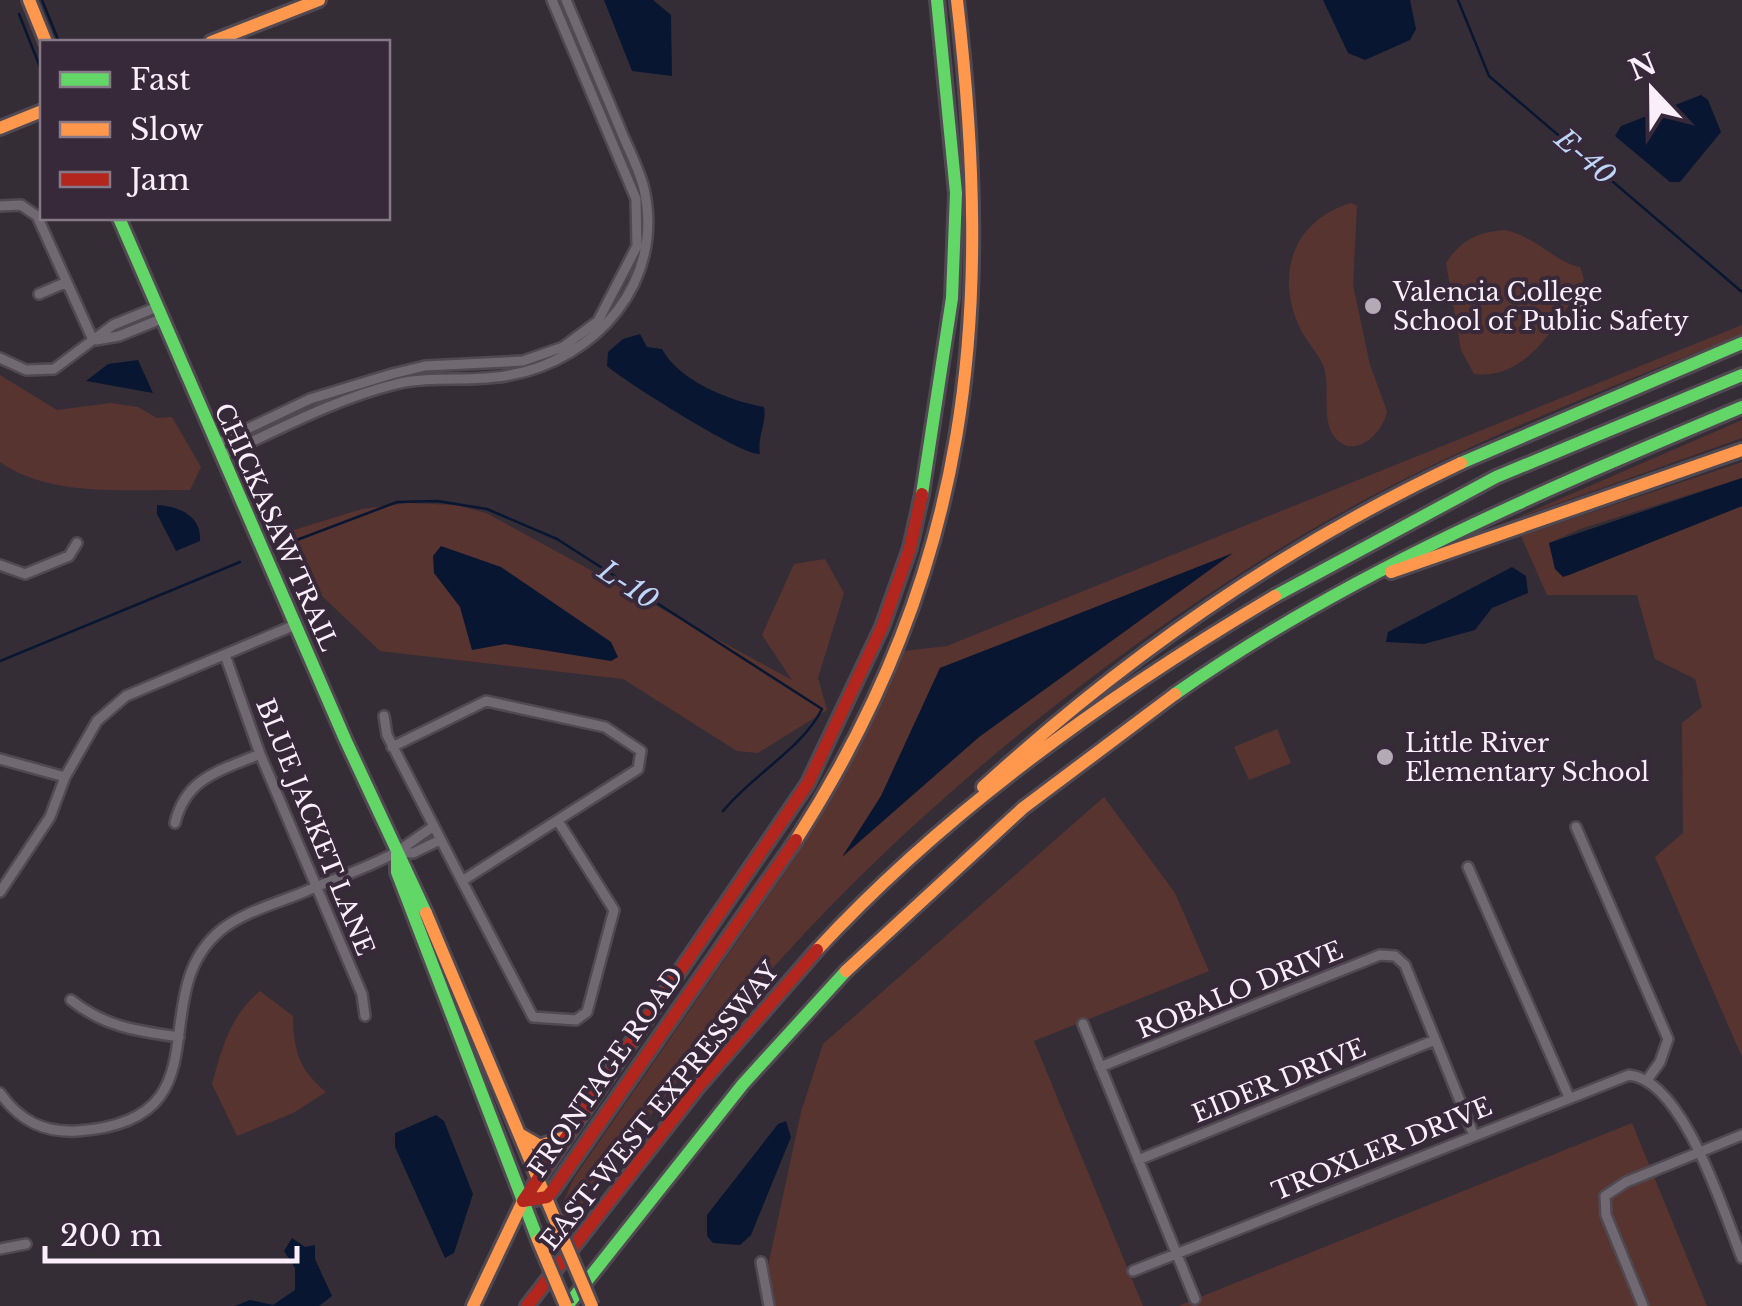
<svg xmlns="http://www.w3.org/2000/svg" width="1742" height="1306" viewBox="0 0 1742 1306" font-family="'Libre Baskerville',serif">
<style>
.green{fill:#583431;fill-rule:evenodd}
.water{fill:#081631}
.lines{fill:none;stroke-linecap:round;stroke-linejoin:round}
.stream{stroke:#081631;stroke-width:2.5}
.street-casing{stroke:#514952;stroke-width:14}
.fast-casing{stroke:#514952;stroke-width:18}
.slow-casing{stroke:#514952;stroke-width:18}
.jam-casing{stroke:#514952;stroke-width:18}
.street{stroke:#706971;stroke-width:9}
.fast{stroke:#63d668;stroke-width:12}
.slow{stroke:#ff974d;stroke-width:12}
.jam{stroke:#b3261e;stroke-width:12}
.slow-bridge-casing{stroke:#514952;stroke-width:18;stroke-linecap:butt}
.slow-bridge{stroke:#ff974d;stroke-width:12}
.poi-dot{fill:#b4aab5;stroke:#38293a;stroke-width:4}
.labels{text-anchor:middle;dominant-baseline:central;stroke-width:8;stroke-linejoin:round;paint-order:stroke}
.poi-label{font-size:25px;fill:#f9eefa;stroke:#38293a;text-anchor:start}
.street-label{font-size:25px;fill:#f9eefa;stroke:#38293a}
.water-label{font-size:28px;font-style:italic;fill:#bed6f9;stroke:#38293a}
</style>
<rect width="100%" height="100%" fill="#352d36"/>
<!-- green -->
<path class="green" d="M1351,203L1357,206L1353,285L1370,365L1387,411C1384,431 1357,459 1337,440C1319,422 1332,387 1323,365C1318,353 1308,343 1302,332C1274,278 1291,221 1351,203Z
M1505,230C1537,237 1556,263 1580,267L1584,280C1559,321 1528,381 1474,374L1461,350L1446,263C1461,240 1478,232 1505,230Z
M1742,325V334C1609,388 1474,439 1348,509C1149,619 933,790 781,959C704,1043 636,1134 567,1224L560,1209L574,1178L796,856L849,767L903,651L947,646ZM1228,556L979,737L845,854L881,796L940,668Z
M0,375L57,410L111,403L138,407L157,418L172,417L201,467L190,490C129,489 51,498 0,462Z
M1742,420V438L1509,521Z
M1742,462V478L1580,529L1549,543L1555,568L1569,575L1742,506V1057L1655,857L1683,833L1682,723L1702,707L1695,679L1655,659L1637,595H1547L1521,536Z
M408,503L456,505L486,513L792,680L762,635L794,564L825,559L844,593L818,678L827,710L758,753L737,751L623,679L380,651L301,576L294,530L362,509Z
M1277,729L1291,763L1249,780L1234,747Z
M1104,797L1175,893L1209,971L1034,1041L1143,1306H775L768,1266L801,1112L823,1044Z
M260,991L293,1016C294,1051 298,1069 326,1092L293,1113L237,1136L212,1084C222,1048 230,1016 260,991Z
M1632,1123L1707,1306H1178Z"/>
<!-- water -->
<path class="water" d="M604,0H653L671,15L672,76L632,71Z
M1323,0H1410L1416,29L1410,40L1365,60L1348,53Z
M1701,95L1708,100L1721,132L1680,182H1670L1615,136L1621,126Z
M640,334L647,347L662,349C679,381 730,401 764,407C767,424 757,435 760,454C744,457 624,381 607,366L608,352L623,339Z
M138,360L153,393L86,381L108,364Z
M1742,478V506L1569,575L1563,577L1555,569L1549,543Z
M157,505C179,506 202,516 200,541L176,551L157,514Z
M441,546L501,567L611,642L618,657L611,661L505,644L472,650L460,607L434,573L433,556Z
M1233,553L979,737L842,857L881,796L940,668Z
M1512,567L1526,576L1528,593L1492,608L1475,630L1424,644L1386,642L1388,632Z
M436,1115L444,1121L473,1194L454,1253L445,1258L395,1147V1133Z
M786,1121L791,1137L751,1235L740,1245L713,1243L707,1236V1215L778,1124Z
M292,1238L305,1247L315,1245V1259L332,1296L319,1306H235L250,1300L273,1305L295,1290V1268L284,1251Z"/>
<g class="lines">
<!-- stream -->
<path class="stream" d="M42,0L59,42
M1458,0L1489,76L1742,292
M19,14L42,72
M281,546L397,502L437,501L487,509L557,539L822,709C802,749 753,774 723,811
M0,661L240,562"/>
<!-- street casing -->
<g class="street-casing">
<path id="street" d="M0,206L21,205L37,216L93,340
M39,294L67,282
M96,340L119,336L161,319
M0,358L26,370L54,369L113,325L157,307
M216,444L310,399L392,374L425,366L523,361L563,347L598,321L637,246L636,199L552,0
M221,456C278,430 335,399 396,384C434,375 472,383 510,375C596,359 665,282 644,189C639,168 627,147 619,126C601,84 584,42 566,0
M0,565L25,574L69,556L77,543
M225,655L260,754L362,994L365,1016
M384,716L387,735L462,881
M392,747L486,701L605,727L641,751L638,769L462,881L533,1017L576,1020L587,1012L614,910L558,821
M0,759L65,777
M175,823C186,777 220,771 260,754
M1576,827L1668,1039L1660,1062L1647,1080
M397,852L413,853L440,840
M1468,867L1569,1097
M0,892L50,817L65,777L97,721L126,696L295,625
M71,1000C105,1027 137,1031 179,1037
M1083,1024L1195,1299
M1100,1067L1380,955L1395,956L1405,965L1473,1133
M0,1093C19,1120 43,1133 77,1131C230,1121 141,996 221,930C243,912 278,903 304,892C334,879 367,868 395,853C408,845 420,835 433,827
M1138,1160L1435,1040
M0,1249L26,1244
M761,1262L769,1306
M1133,1271L1629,1075C1684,1080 1724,1214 1742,1258
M1643,1306L1606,1215L1605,1196L1626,1182L1742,1135"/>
</g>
<!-- fast casing -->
<g class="fast-casing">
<path id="fast" d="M119,218L345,739L426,913
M1461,463L1742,343
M922,494L952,298L956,193L937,0
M1275,596L1496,477L1742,375
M1175,694C1351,571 1544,490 1742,407
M397,854V872L538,1240
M567,1306L743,1084L846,971"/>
</g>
<!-- slow casing -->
<g class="slow-casing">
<path id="slow" d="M29,0L46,42
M211,42L319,0
M0,128L42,111
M1391,572L1742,450
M983,787C1127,655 1284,546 1461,463
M796,840C972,565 994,317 957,0
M426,913L554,1217
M817,950C947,809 1111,693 1275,596
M846,971L1023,808L1175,694
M521,1135L540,1146L565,1137
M473,1306L523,1201"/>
</g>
<!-- jam casing -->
<g class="jam-casing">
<path id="jam" d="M523,1201L547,1197L553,1190L796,840
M523,1201L808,783L882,627L910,548L922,494
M527,1306L698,1087L817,950"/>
</g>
<!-- street -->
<use href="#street" class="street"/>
<!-- fast -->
<use href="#fast" class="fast"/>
<!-- slow -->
<use href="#slow" class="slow"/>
<!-- jam -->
<use href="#jam" class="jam"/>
<!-- slow-bridge casing -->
<g class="slow-bridge-casing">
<path id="slow-bridge" d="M554,1217L592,1306
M538,1240L566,1306"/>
</g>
<!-- slow-bridge -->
<use href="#slow-bridge" class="slow-bridge"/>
</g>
<!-- markers -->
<g class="poi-dot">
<circle cx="1373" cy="306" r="10"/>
<circle cx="1385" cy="757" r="10"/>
</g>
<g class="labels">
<!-- poi labels -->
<g class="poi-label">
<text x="1393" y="292">Valencia College<tspan x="1393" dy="29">School of Public Safety</tspan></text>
<text x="1405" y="743">Little River<tspan x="1405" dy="29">Elementary School</tspan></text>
</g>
<!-- street labels -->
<g class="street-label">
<text transform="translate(276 527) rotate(66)">CHICKASAW TRAIL</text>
<text transform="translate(315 827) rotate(68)">BLUE JACKET LANE</text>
<text transform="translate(1240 990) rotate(-22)">ROBALO DRIVE</text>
<text transform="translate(606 1072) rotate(-55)">FRONTAGE ROAD</text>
<text transform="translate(1279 1081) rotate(-22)">EIDER DRIVE</text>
<text transform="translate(660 1106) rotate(-51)">EAST-WEST EXPRESSWAY</text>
<text transform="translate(1382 1149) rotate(-22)">TROXLER DRIVE</text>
</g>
<!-- water labels -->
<g class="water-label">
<text transform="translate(1585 157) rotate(41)">E-40</text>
<text transform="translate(628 585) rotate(33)">L-10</text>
</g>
</g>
<!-- legend -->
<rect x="40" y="40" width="350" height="180" fill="#38293a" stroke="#857887" stroke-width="2.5"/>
<rect x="60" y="72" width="50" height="15" fill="#63d668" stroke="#857887" stroke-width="2.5"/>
<text x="130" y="90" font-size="30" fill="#f9eefa">Fast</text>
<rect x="60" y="122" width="50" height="15" fill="#ff974d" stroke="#857887" stroke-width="2.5"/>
<text x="130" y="140" font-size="30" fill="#f9eefa">Slow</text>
<rect x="60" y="172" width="50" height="15" fill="#b3261e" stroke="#857887" stroke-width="2.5"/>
<text x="130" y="190" font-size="30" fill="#f9eefa">Jam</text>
<!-- north arrow -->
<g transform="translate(1652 90) rotate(338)" stroke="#38293a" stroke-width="8" paint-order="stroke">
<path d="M0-8L18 38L0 25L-18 38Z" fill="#f9eefa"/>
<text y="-15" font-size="28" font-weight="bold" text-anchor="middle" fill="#f9eefa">N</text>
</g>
<!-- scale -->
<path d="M45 1246v15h252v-15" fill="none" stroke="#f9eefa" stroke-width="5"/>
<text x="60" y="1246" font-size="30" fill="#f9eefa" stroke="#38293a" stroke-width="8" paint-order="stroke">200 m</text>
</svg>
